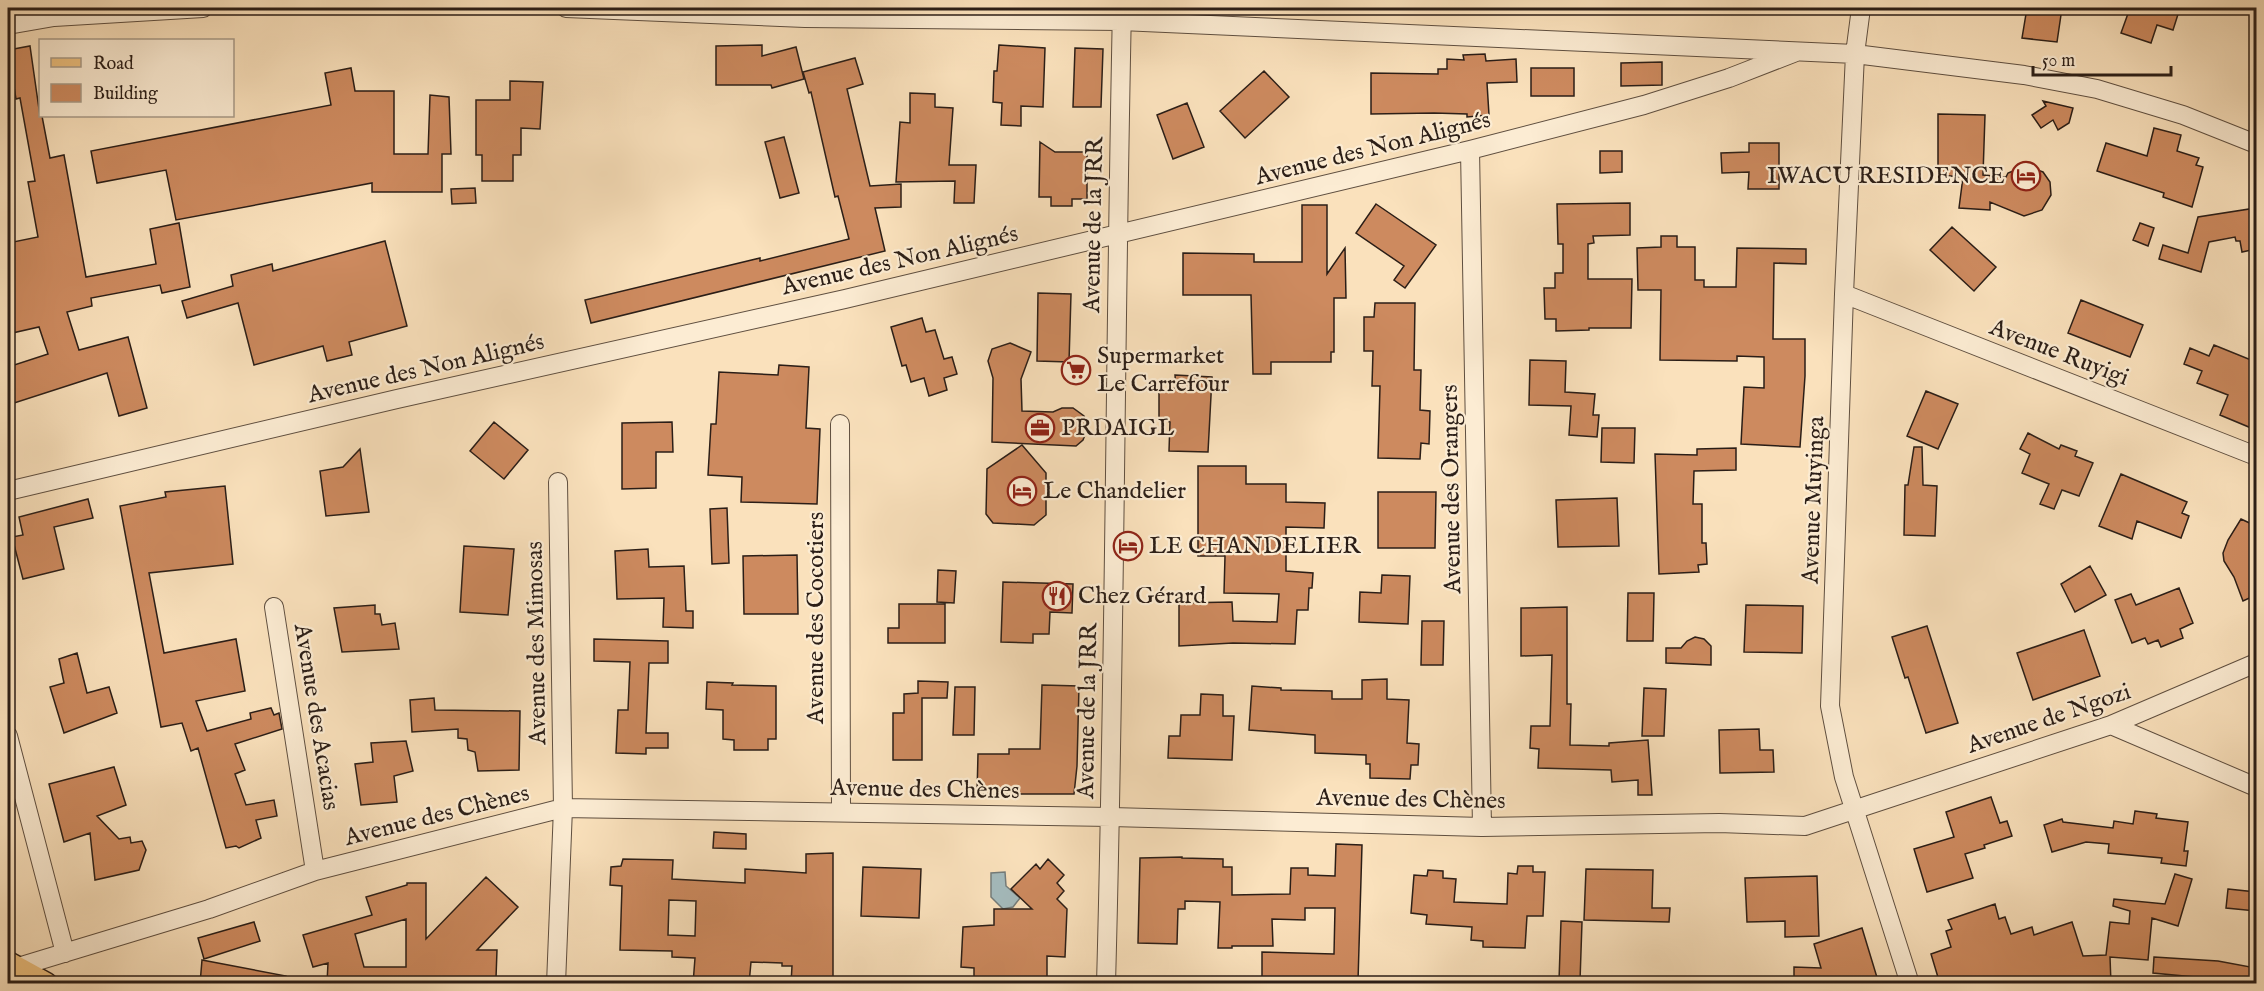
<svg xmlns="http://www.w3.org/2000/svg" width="2264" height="991" viewBox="0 0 2264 991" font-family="'IM FELL English',serif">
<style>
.water{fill:#a4babc;stroke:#747c7a;stroke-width:1.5}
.building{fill:#cd8a5f;stroke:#2b1e17;stroke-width:1.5;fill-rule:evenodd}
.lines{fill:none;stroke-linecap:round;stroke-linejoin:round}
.minor-casing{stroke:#5f4f40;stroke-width:20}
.major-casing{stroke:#2b1e17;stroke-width:25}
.minor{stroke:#fcecd3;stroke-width:18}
.major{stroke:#edc07e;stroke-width:22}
.labels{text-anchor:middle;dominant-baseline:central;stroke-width:4.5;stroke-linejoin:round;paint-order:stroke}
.street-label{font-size:24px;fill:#2b1e17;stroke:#fcecd3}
.poi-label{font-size:24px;fill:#2b1e17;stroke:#fcecd3;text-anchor:start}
</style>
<rect width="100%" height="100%" fill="#fae1bc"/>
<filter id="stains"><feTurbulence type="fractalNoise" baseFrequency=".00333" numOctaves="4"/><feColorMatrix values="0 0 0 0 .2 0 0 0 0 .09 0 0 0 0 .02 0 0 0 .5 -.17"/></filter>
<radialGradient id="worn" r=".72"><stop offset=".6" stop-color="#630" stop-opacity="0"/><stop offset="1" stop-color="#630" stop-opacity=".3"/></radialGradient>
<!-- water -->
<path class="water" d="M1005,872L1006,886L1020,898L1013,907L1003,909L991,897V873Z"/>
<!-- building -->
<path class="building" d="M2027,8H2062L2057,42L2022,38Z
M2130,8H2180L2173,30L2157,25L2151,43L2121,33Z
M762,45V56L796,47L804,79L772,88L771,85H716V46Z
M999,45L1045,48L1043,107L1021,106V126L1001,125L1002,103L993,102L994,71H997Z
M30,46L40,116H42L50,158L64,155L86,277L156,264L150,229L179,223L190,287L162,293L160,285L91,298L92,306L67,312L79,350L128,337L147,408L119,416L107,373L8,405V367L48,354L39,327L8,334V243L38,237L28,182L35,181L20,98L16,99L8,50Z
M1075,48L1103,49L1101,107H1073Z
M1485,54L1486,61L1516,59L1517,82L1487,83L1489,115L1467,117V114L1434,113L1371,114V73L1438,74V69H1447V59L1464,60L1463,55Z
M855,58L863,84L847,89L870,186L901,184V207L875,208L885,251L591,323L585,300L760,258V261L849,239L838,196L835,197L811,92L809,93L803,72Z
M1662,62V85L1621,86V63Z
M351,68L355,91H394V154H428L430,95L449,97L451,154H442V192H372V183L176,220L166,170L97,183L91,151L331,105L325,73Z
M1531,68H1574V96H1531Z
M1264,71L1289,97L1245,138L1220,111Z
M510,81L543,82L540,129L521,128V155H513V181H482V155H476V100H510Z
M910,93L935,94V107L953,108L949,165H976L974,203H954L955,181L896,182L900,122L910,123Z
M2043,101L2073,108L2069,123L2058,130L2053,120L2041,128L2032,115L2046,106Z
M1187,103L1204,147L1173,159L1157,115Z
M1938,114L1985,115L1983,175L2006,177L2008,173L2025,166L2043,172L2050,182L2051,195L2042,210L2024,216L1990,202V210L1959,208L1963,177L1938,175Z
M2154,128L2181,135L2177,151L2199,158L2196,165L2203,167L2192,207L2163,197L2164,193L2097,171L2106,143L2147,156Z
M784,137L799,193L780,198L765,142Z
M1040,142L1055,152H1087V199H1072V206H1051V197H1039Z
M1749,143H1779V189H1748L1749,172L1722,173L1721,153L1749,152Z
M1600,151H1622V172L1600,173Z
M475,188L476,203L452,204L451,189Z
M1630,203V235L1593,236L1594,243L1588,244V279H1632L1631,328H1589V330L1556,331V319H1545L1544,288H1555V273H1563V244H1558L1557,204Z
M1376,204L1436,245L1405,288L1394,280L1404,266L1356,233Z
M1302,205H1327V274L1345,248L1346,298H1334V352H1331V362H1271V374H1253L1251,295H1183V253L1254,254V262H1302Z
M2256,208V249L2242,252L2240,241H2236L2235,237L2209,242L2201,272L2159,259L2163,245L2188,253L2198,217Z
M2140,223L2154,228L2148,246L2133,240Z
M1952,227L1996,267L1974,291L1930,250Z
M1661,236H1677V247H1695V280H1704V287H1736L1737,248L1806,249V264L1774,263L1773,339H1805V376L1800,447L1741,444L1744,387L1764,388V357L1737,356V361L1660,360L1661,290H1638L1637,248L1661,247Z
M385,241L407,326L349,342L352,355L327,361L323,346L254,365L238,303L187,318L182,301L233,286L231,275L272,264L273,271Z
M1038,293L1071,294L1069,362L1037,361Z
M2081,300L2143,325L2130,357L2068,333Z
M1375,303H1415L1414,370H1421L1420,410L1430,411L1429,444L1421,443L1420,459L1378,458L1380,386H1372L1373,351H1364V317H1374Z
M922,318L926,332L935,330L944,359L952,357L957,374L944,378L947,390L929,396L924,378L911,382L906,365L902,366L891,327Z
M1010,343L1031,352L1021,379L1022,411L1053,412L1062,408H1073L1084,416L1088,427L1083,440L1076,446L992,442L993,378L988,361L992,349Z
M2214,345L2256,362V430L2220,415L2228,395L2197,383L2202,371L2184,364L2190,348L2209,356Z
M1530,360L1566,361L1565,392L1595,394L1593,415H1599L1597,437L1569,435L1571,406L1529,405Z
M779,365L809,367L806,428L820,429L817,504L741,502L742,477L708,475L711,424H716L719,372L778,375Z
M1175,375L1212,377L1208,452L1169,451L1170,422L1159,418V392L1176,388Z
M1926,391L1958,404L1938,449L1907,436Z
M494,422L528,450L504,479L470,451Z
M672,422L673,452H656V488L622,489V423Z
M1602,428H1635L1634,463L1601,462Z
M2028,433L2059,449L2061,445L2077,451L2075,456L2093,463L2079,496L2062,490L2054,509L2040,504L2049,484L2022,473L2030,454L2020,449Z
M1022,445L1046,473V515L1034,525L993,523L986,514L987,469Z
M1914,447H1922L1923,485L1937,486L1935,536L1904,535L1905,485H1908Z
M1736,448V470L1694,471L1693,504H1702V543H1706L1707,564L1698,565L1699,572L1659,574L1655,454L1697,455V449Z
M360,449L369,512L326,516L320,471L343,467Z
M1198,466H1246V484H1286V502L1325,503L1324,528L1286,527V571L1313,573L1312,588H1309L1308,610H1297L1295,644L1233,643L1179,646V603L1232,602L1233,621L1277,622L1279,594L1224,593L1225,556H1198Z
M2121,474L2187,502L2182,513L2189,516L2181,538L2137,521L2132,539L2099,526Z
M225,486L233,564L149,573L164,653L236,639L245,691L196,701L207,731L251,719L250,713L271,708L274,715L279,713L282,729L235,744L245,770L235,774L246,805L274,800L277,816L256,820L261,838L239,848L236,846L226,848L198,748L191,751L182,723L161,727L120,506L166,497L165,492Z
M1378,492H1436L1435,548H1378Z
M1617,498L1619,546L1558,547L1556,500Z
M88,499L93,518L54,527L64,569L23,579L12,537L23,535L19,517Z
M727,508L729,563L712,564L710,509Z
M2241,519L2256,526V595L2243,601L2234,577L2224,561L2223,553L2228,540Z
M464,546L514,549L508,615L460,612Z
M648,549L649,567L684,566L686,611H693V628L663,627L664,598L617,599L615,551Z
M797,555L798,614H744L743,556Z
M2090,566L2106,595L2075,612L2061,584Z
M938,570L956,571L954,603L937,602Z
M1382,575L1410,576L1408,624L1359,622L1360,592L1381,593Z
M1003,582L1073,584L1072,613L1050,612L1049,634H1033V643L1001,642Z
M2179,588L2193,623L2180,629L2183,638L2161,647L2158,640L2148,644L2145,638L2132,643L2115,600L2131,594L2136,605Z
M1628,593H1654L1653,641H1627Z
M899,604H945V643H888V628H899Z
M375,605V614H380L382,625L395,623L399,649L342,652L334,608Z
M1746,605L1803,606L1802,653L1744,652Z
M1567,607V704H1571L1570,745L1609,746V743L1648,740L1652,795H1638V780L1612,782L1611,770L1538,768L1539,749L1530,748L1531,726H1550L1552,655L1521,656V608Z
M1422,621H1444L1443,665H1421Z
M1927,626L1958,723L1926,733L1908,677L1905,678L1892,637Z
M2084,630L2100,676L2033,700L2017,653Z
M1695,637L1704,639L1711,646V665L1666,663V648H1681L1687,641Z
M594,639L668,641V663H649L646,733H668V748H646V754L616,753L618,710H628L630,662L594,661Z
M77,653L87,693L109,687L117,713L64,733L50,687L64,683L59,659Z
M1387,679V699L1409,700L1407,743L1419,744L1418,765H1411L1410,779L1370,778V764H1366V755L1315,753V735L1249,730L1252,686L1281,688V690L1332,691V699H1362V680Z
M918,681L948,682L947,698H922V760H893V713H904V694L918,693Z
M707,682L733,683L732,685L776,686V739H768V750H734V740L723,739V710L706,709Z
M1042,685L1079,686L1077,766L1074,794H977L978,754H1009V749H1040Z
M955,687H975L974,735H953Z
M1644,688L1666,689L1664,736H1642Z
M1201,694L1223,695V716H1234L1232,760L1168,758L1169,736H1180L1181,715H1200Z
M434,698L435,710L520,711L519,770L478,771L475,752L468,750L467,739L458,738V729L412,732L410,700Z
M1759,729L1760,750H1773L1774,772L1720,773L1719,730Z
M406,741L413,771L394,776L397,802L361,805L355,764L373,762L371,743Z
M114,767L126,805L97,816L119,839L130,837L131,843L142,841L146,850L139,870L95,880L90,833L64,842L49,784Z
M1991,797L2000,823L2007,821L2012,836L1984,845L1985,848L1965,854L1973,878L1927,892L1914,849L1954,837L1946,812Z
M2135,811L2157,814L2156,818L2188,822L2184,851H2188L2186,866L2161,863L2162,858L2108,853L2109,844L2086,842L2052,852L2044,825L2062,819L2063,822L2113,828L2114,821L2133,824Z
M714,832L746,834V849L713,848Z
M1336,844L1362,845L1358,981L1262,979V952L1334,954L1335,908H1305V920L1272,919L1273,946H1232V948H1218L1220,902L1185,901V909H1178L1177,944L1138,943L1140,858L1182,857V858L1223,859V867H1232V895L1290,894L1291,868H1308V875L1335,876Z
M833,853V984H791L792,966H782V963L751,962L749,984H693L695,958L672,957V951L620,950L622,886L610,885L611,867L621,866L623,859L673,860L672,879L745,883V869L806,873V854ZM669,900L696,901L695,936L668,935Z
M1048,859L1064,875L1057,883L1064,891L1057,899L1067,909L1065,957L1047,956V984H974V968L961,967L963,927L994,925V909H1032L1011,889L1036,864L1040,869Z
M1518,866H1533V872H1545L1543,916H1527L1525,948L1483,947V941L1471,940L1472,927L1426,924L1427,915L1411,913L1414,875L1427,876L1428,870L1443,871V878L1456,879L1454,902L1507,904L1508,873L1517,874Z
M863,867L921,869L919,918L861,916Z
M1586,869L1653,870L1652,908H1670L1669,922L1584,920Z
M2175,874L2192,879L2178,926L2152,918L2148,960L2110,957L2111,984H1940L1931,954L1951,947L1946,931L1952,929L1948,920L1995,904L1999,919L2005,917L2011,934L2032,927L2034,935L2072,922L2083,956L2106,955L2110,922L2129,924L2130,911L2113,906L2114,899L2165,904Z
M1817,876L1819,936L1785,937V921L1747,922L1745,878Z
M486,877L518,907L477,950H497L496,978L425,977V984H331L327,983L328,963L313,967L303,935L372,915L366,897L407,885V883H426V939ZM406,919V967H364L355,934Z
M2228,889L2256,892V911L2226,908Z
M1561,921L1582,922L1580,981H1559Z
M254,922L260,941L204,959L198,938Z
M1862,928L1879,984H1794V967L1821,968L1814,944Z
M2154,957L2218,961L2256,968V984H2214L2215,979L2153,973Z
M202,960L286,976L285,984H200Z"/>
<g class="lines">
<!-- minor casing -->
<g class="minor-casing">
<path id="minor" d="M566,8L805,18L1121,21L1855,54L2024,75L2097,89L2183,115L2256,144
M1861,8L1855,54L1844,294L1830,706L1844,777L1910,984
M8,25L54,17L203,8
M1470,150L1482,827
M1844,294L2256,456
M840,424L841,812
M8,491L397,399L845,299L1470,150L1644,105L1729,78L1796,52
M274,607L315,871
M2111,725L2256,787
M8,736L65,953
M8,970L209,909L315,871L563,808L1111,817L1482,827L1719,823L1805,826L2111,725L2256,663
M556,984L563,808L558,482
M1106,984C1115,658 1115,333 1122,8"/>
</g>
<!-- major casing -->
<g class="major-casing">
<path id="major" d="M8,963L46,984"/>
</g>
<!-- minor -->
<use href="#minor" class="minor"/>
<!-- major -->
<use href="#major" class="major"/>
</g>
<!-- icons -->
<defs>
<g id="hotel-ring" transform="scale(1.5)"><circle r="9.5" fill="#fcecd3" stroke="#8f2418" stroke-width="1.5"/><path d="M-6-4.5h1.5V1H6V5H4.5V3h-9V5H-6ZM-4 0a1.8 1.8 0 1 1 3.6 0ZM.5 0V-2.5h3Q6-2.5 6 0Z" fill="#8f2418"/></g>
<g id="supermarket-ring" transform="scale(1.5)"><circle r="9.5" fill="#fcecd3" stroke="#8f2418" stroke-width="1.5"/><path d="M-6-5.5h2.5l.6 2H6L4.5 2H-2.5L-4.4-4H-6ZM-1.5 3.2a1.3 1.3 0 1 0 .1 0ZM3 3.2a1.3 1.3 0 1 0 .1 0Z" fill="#8f2418"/></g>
<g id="office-ring" transform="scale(1.5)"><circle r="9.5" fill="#fcecd3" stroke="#8f2418" stroke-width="1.5"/><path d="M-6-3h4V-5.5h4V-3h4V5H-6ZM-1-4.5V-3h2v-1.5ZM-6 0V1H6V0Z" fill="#8f2418"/></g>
<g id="restaurant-ring" transform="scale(1.5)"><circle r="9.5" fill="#fcecd3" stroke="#8f2418" stroke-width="1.5"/><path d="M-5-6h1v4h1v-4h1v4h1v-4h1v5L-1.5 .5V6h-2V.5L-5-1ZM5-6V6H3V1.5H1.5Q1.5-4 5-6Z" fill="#8f2418"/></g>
</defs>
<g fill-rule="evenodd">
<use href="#hotel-ring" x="2026" y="176"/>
<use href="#supermarket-ring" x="1076" y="370"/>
<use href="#office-ring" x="1040" y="428"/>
<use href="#hotel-ring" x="1022" y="491"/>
<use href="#hotel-ring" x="1128" y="546"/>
<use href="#restaurant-ring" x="1057" y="596"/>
</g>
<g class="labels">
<!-- street labels -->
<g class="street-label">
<text transform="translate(1373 149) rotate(-14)">Avenue des Non Alignés</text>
<text transform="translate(1094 225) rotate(-89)">Avenue de la JRR</text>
<text transform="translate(900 261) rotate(-13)">Avenue des Non Alignés</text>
<text transform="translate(2059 353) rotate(21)">Avenue Ruyigi</text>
<text transform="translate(426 369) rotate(-13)">Avenue des Non Alignés</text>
<text transform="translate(1452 489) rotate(-91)">Avenue des Orangers</text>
<text transform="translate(1814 500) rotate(-88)">Avenue Muyinga</text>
<text transform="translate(816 618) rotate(-90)">Avenue des Cocotiers</text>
<text transform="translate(537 643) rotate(-91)">Avenue des Mimosas</text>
<text transform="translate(1088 711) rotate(-89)">Avenue de la JRR</text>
<text transform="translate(316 717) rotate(81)">Avenue des Acacias</text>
<text transform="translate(2049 719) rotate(-19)">Avenue de Ngozi</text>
<text transform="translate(925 790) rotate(1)">Avenue des Chènes</text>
<text transform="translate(1411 800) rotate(1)">Avenue des Chènes</text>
<text transform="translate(437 816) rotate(-14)">Avenue des Chènes</text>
</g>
<!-- poi labels -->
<g class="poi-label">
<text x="2005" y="176" text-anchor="end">IWACU RESIDENCE</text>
<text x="1097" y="356">Supermarket<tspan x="1097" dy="28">Le Carrefour</tspan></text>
<text x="1061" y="428">PRDAIGL</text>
<text x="1043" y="491">Le Chandelier</text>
<text x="1149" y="546">LE CHANDELIER</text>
<text x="1078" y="596">Chez Gérard</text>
</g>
</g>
<!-- margin -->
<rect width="2264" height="991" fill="none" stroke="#fae1bc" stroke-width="30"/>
<rect x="9" y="9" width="2246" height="973" fill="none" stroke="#2b1e17" stroke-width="3"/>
<rect x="15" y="15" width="2234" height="961" fill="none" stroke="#2b1e17" stroke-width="1.5"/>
<!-- legend -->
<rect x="39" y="39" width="195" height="78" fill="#fcecd3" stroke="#a89a88" stroke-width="1.5"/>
<rect x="51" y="58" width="30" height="9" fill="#edc07e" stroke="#a89a88" stroke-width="1.5"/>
<text x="93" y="69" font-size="18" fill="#2b1e17">Road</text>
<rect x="51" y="84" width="30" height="18" fill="#cd8a5f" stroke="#a89a88" stroke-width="1.5"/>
<text x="93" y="99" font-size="18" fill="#2b1e17">Building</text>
<!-- scale -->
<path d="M2033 66v9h138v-9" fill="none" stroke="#2b1e17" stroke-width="3"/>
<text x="2042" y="66" font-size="18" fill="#2b1e17" stroke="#fcecd3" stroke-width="4.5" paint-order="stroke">50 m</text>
<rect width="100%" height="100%" filter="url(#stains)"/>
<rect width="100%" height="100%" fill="url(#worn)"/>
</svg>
